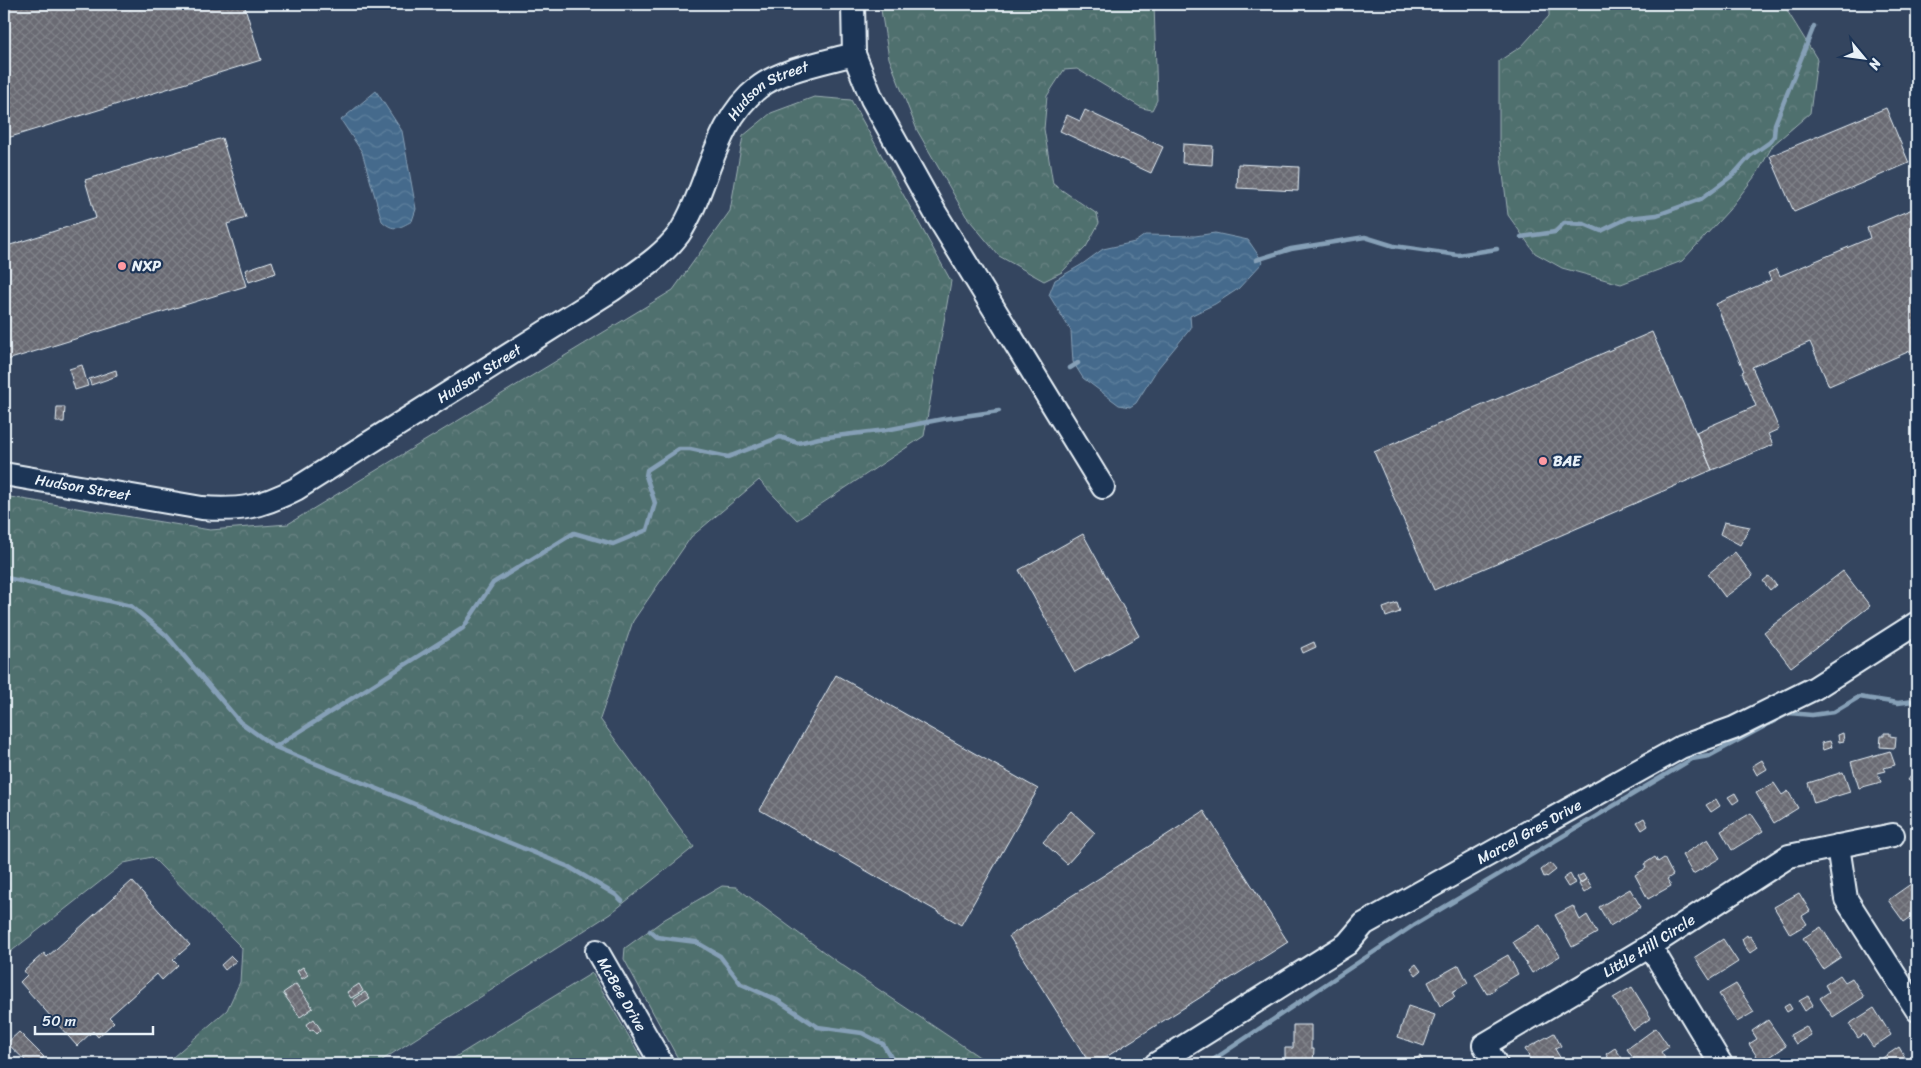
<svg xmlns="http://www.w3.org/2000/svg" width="1921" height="1068" viewBox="0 0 1921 1068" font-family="Sriracha,sans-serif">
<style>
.forest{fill:url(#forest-crowns);stroke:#9cb0b3}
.water{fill:url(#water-waves);stroke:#86a0b7}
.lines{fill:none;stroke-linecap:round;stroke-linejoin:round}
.stream{stroke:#86a0b7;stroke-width:4.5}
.building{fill:url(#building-cross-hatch);stroke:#e8f1f8}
.minor-casing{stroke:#e8f1f8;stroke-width:26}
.minor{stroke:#1d3557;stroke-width:22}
.poi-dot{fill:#ff9aa2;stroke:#1d3557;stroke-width:2}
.labels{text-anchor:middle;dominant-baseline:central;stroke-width:4.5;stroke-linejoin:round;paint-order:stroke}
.street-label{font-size:15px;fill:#e8f1f8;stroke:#1d3557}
.poi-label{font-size:15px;font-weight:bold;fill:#e8f1f8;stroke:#1d3557;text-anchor:start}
</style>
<defs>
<pattern id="forest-crowns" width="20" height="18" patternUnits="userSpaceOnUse" patternTransform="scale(1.25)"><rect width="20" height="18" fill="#506f6e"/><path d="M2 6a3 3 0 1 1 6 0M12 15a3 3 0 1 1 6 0" fill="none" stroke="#698483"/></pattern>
<pattern id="water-waves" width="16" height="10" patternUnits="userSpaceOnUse" patternTransform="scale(1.25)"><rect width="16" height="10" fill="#446a8c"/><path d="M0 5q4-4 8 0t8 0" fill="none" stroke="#5f809d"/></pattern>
<pattern id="building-cross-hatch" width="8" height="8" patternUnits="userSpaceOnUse" patternTransform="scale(1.25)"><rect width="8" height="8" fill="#6a6b73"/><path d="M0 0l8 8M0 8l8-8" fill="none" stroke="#7f8188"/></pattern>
</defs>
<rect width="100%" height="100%" fill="#34455f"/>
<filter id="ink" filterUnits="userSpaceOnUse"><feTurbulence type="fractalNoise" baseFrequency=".02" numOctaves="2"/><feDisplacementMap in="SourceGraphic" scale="10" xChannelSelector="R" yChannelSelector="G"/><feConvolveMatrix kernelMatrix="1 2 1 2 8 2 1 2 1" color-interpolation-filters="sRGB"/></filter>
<g filter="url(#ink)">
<!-- forest -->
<path class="forest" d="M880,4H1154L1157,100L1152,110L1142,108L1077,69L1064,70L1047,96L1044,129L1053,184L1097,214L1099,223L1086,247L1062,272L1044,281L999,256L966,216L917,130L889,58Z
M1549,4H1783L1817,59L1810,113L1773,145L1758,172L1729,210L1682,261L1621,284L1562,268L1535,253L1508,215L1499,141V61L1522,46L1549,16Z
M814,97L851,100L951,281L924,436L797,520L759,480L691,537L633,621L600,719L694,847L610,914L376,1064H165L227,1010L240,982L242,948L152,857L124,863L4,957V496L210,530L288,524L673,290L730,211L743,136L771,113Z
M722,886L736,887L836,961L990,1064H681L624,959L625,948L665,919Z
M592,973L645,1064H444Z"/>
<!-- water -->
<path class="water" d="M376,91L402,131L416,209L412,221C399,228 394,232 382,221L362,152L341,120Z
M1215,233L1248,240L1263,262L1238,289L1215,304L1190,316L1191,328L1158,368L1136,403L1130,407L1119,405L1083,378L1073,362L1071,331L1049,295L1055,280L1081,265L1103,249L1135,242L1145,235L1195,236Z"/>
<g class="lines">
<!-- stream -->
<path class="stream" d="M1521,237L1555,232L1564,223L1584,224L1601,231L1628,218L1657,215L1701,199L1733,175L1750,156L1770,142L1774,136L1775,124L1814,26
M1256,260L1291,249L1365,237L1394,246L1458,255L1497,249
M1070,368L1078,363
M4,583L7,578L131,606L166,635L240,722L275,747L569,867L616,895L622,901
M275,747L463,628L493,583L574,533L613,544L647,530L655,503L646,476L647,470L679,449H690L728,457L780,437L798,443L819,438L886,430L943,419L999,411
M650,931L657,937L696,942L720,956L741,984L777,1000L818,1027L862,1033L883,1044L895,1064
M1207,1064L1414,925L1692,759L1709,756L1789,713L1812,715L1834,712L1859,697L1898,703L1913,701L1917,697"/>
</g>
<!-- building -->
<path class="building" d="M4,4H244L261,60L4,139Z
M1886,108L1909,163L1794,212L1770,156Z
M1085,110L1163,147L1151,173L1060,131L1067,115L1080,121Z
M222,138L246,218L227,224L246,286L4,361V247L96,218L85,180Z
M1183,144L1213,146L1212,165L1182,163Z
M1238,164L1299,167L1298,191L1237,188Z
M1917,207V348L1829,386L1810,342L1752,367L1779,429L1768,434L1773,445L1712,470L1696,432L1756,406L1742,372L1744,371L1716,304L1771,280L1768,273L1777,269L1780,276L1870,238L1867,228Z
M272,261L276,273L249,282L245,270Z
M1652,332L1712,470L1434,590L1374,452Z
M82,365L88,386L75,390L69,369Z
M116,370L117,376L91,385L89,379Z
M57,407H65L64,422H56Z
M1724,522L1750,527L1740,545L1720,534Z
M1083,534L1139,636L1075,672L1019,570Z
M1735,552L1753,576L1725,597L1708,574Z
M1843,571L1870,606L1791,667L1764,632Z
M1769,576L1776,585L1770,590L1763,581Z
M1397,603L1400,612L1386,617L1383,608Z
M1314,642L1316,647L1303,653L1301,648Z
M836,675L1038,789L961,925L760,810Z
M1843,733L1844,741L1839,742L1838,735Z
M1884,733H1890V736L1896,737L1895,748L1880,747L1881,736H1884Z
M1830,741L1832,747L1823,750L1821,743Z
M1890,751L1895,765L1884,768L1886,771L1878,773L1881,782L1859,788L1851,762Z
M1762,760L1767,769L1757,775L1752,766Z
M1917,768V787L1908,780Z
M1843,772L1850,792L1814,803L1808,783Z
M1774,783L1782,795L1788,791L1798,808L1774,823L1756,793Z
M1735,793L1739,800L1733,804L1728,797Z
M1716,799L1720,806L1711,812L1706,805Z
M1071,811L1095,833L1067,864L1043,842Z
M1204,811L1288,942L1095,1064H1090L1009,936Z
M1751,813L1763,831L1732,850L1721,831Z
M1644,818L1648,826L1642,830L1637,822Z
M1708,839L1720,858L1693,874L1682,855Z
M1655,857L1658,862L1664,858L1673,875L1667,879L1671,886L1648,899L1635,875L1646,868L1644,864Z
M1550,863L1556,870L1547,877L1546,876L1544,877L1541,870Z
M1570,874L1575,883L1568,887L1563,879Z
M1583,874L1586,879L1580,883L1577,877Z
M1587,879L1592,888L1584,893L1579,884Z
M132,881L190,945L173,960L178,965L162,980L157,974L109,1017L114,1022L98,1037L93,1031L77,1046L20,982L27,975L24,971L44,953L47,957Z
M1915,881L1917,885V905L1915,906L1917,913L1904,922L1888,900Z
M1630,889L1641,907L1610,926L1599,907Z
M1799,893L1810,911L1802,916L1807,924L1790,934L1774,907Z
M1573,906L1580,920L1587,915L1597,933L1572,947L1555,915Z
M1540,925L1560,956L1532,973L1513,942Z
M1821,927L1841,957L1823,969L1803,938Z
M1917,933V949L1910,938Z
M1747,935L1748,937L1750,936L1758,947L1750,953L1744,945L1742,939Z
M1723,939L1738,962L1710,980L1695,957Z
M1508,955L1518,974L1494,988L1495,990L1487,994L1475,974Z
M231,956L236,961L225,970L221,965Z
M1416,964L1421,971L1416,975L1411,968Z
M1459,965L1468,983L1452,992L1455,997L1440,1006L1428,982Z
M303,967L308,975L302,979L297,971Z
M1840,975L1845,982L1852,978L1864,997L1833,1017L1820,998L1829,992L1825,985Z
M296,984L313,1008L300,1017L283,993Z
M359,984L363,991L351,998L347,992Z
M1736,984L1754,1012L1737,1022L1719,994Z
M1632,987L1651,1018L1633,1030L1613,998Z
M365,992L370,999L357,1007L353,1000Z
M1808,996L1813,1005L1805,1011L1799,1001Z
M1789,1004L1792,1009L1787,1012L1784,1007Z
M1408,1006L1435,1015L1424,1046L1398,1037Z
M1874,1008L1891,1035L1873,1047L1864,1034L1858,1038L1849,1024Z
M314,1019L321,1030L317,1034L313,1029L310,1031L306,1025Z
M1768,1020L1786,1046L1761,1063L1749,1044L1757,1039L1752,1031Z
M1293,1025H1311V1049H1314L1313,1064L1285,1062V1048H1293Z
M1806,1026L1811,1035L1796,1044L1790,1035Z
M1656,1028L1669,1047L1661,1052L1665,1058L1655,1064H1647L1644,1059L1637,1064L1627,1049Z
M19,1032L44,1057L36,1064H29L7,1043Z
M1554,1033L1561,1046L1555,1049L1564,1064H1542L1540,1061L1533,1064L1525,1049Z
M1899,1047L1909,1064H1885L1881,1059Z
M1615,1048L1622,1058L1612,1064L1606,1054Z
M1420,1056L1425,1064H1407Z"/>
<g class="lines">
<!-- minor casing -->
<g class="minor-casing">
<g id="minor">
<path d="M853,4L854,54L872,99L936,214L1103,487"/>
<path id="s1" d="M4,474L202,508C240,511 261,507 296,489L612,290C635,273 662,257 679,234C709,188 713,123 758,88C780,70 826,62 854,54"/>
<path d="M1838,846L1846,899L1917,1010"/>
<path d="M1650,946L1721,1064"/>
<path id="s2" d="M597,951L662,1064"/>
<path id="s3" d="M1156,1064L1347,944L1364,924L1681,747L1734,728L1815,688L1917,623"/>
<path id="s4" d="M1496,1064L1484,1045L1650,946L1789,856L1893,835"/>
</g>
</g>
<!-- minor -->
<use href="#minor" class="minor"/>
</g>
</g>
<!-- markers -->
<g class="poi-dot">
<circle cx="122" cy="266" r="5"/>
<circle cx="1543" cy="461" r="5"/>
</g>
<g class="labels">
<!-- street labels -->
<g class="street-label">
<text stroke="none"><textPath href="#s1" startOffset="934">Hudson Street</textPath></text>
<text stroke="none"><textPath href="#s1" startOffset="515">Hudson Street</textPath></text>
<text stroke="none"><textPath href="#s1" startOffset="80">Hudson Street</textPath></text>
<text stroke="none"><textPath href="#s3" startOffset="441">Marcel Gres Drive</textPath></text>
<text stroke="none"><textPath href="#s4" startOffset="215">Little Hill Circle</textPath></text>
<text stroke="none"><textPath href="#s2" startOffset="50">McBee Drive</textPath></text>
</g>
<!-- poi labels -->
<g class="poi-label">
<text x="132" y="266">NXP</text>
<text x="1553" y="461">BAE</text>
</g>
</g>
<!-- margin -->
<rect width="1921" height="1068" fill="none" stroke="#1d3557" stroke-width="20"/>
<rect x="10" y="10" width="1901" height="1048" fill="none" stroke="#e8f1f8" stroke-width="2" filter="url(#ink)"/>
<!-- north arrow -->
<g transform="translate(1864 58) rotate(119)" stroke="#1d3557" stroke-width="4" paint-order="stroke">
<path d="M0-4L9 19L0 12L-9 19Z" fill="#e8f1f8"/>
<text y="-8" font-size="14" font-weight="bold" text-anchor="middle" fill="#e8f1f8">N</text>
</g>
<!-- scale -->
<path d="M35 1026v8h118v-8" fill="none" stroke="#e8f1f8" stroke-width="2.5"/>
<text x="42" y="1026" font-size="15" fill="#e8f1f8" stroke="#1d3557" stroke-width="4" paint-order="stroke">50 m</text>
</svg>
